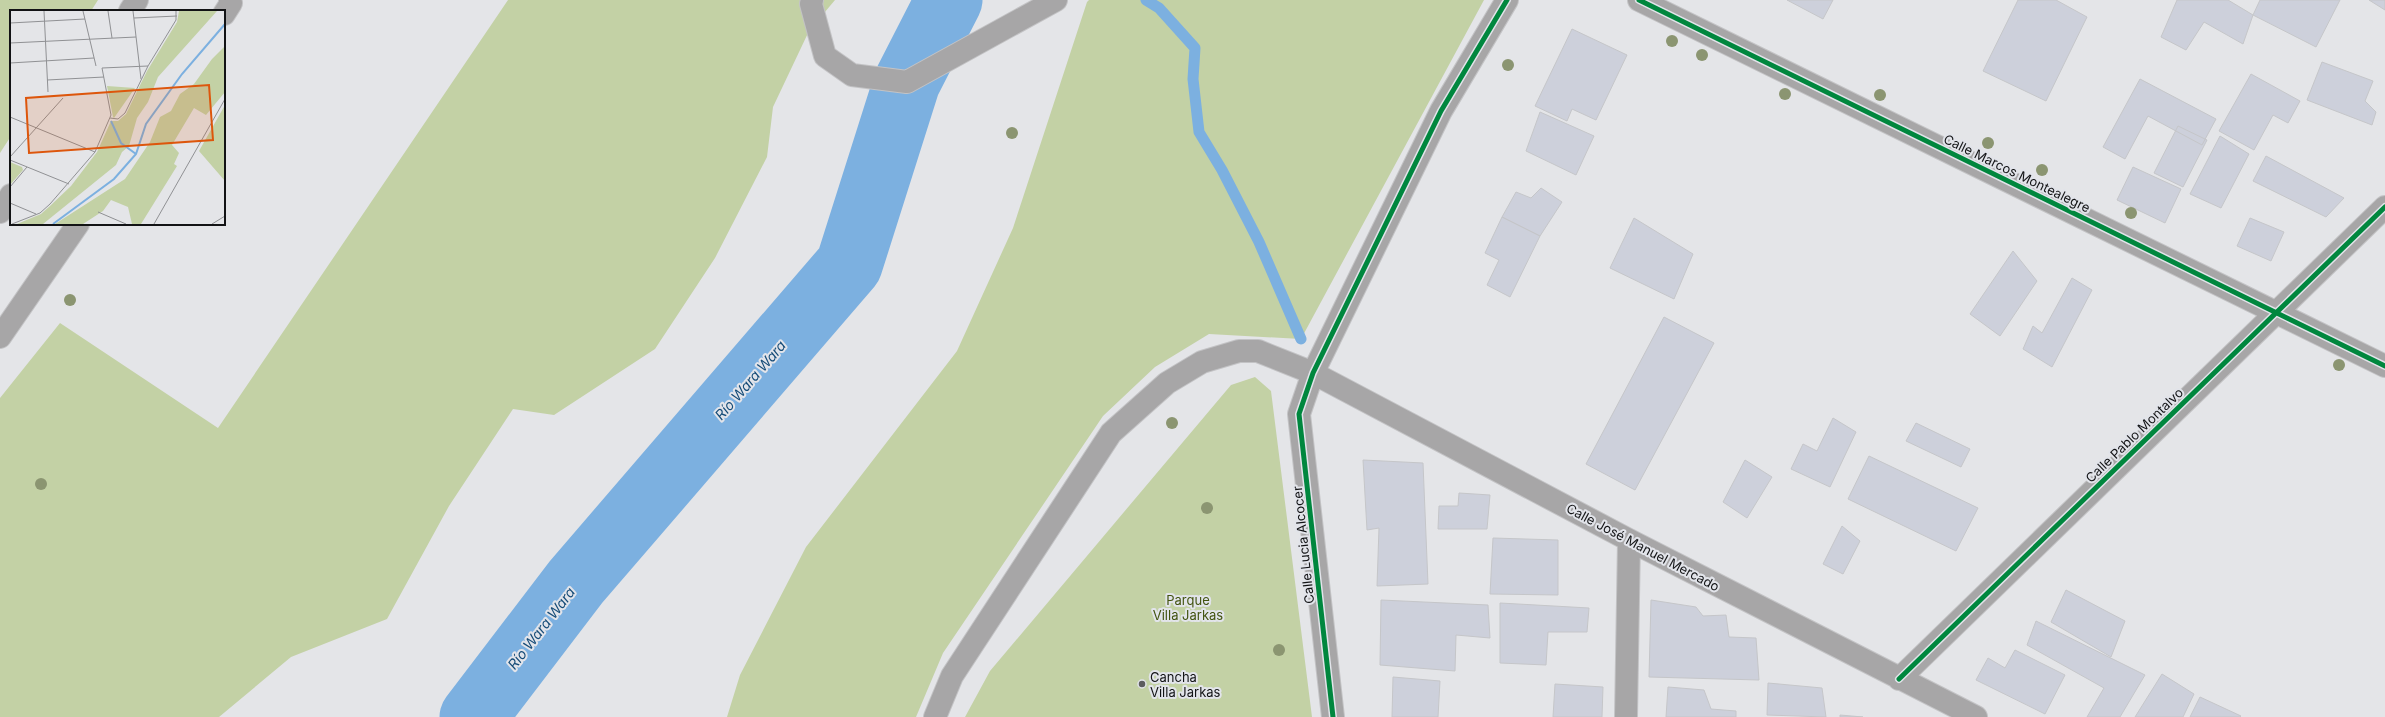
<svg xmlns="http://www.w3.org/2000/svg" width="2385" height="717" viewBox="0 0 2385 717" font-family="Inter,sans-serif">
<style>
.green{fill:#c3d1a5}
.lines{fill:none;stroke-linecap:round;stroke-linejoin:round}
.stream{stroke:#7cb0e0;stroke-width:11}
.river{stroke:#7cb0e0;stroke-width:67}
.building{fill:#cdd0db;stroke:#c5c6c9}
.minor-casing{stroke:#c3c3c5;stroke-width:24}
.minor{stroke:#a7a6a7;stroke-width:22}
.cycleway-casing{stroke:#e2e4ea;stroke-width:8}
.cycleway{stroke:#00873e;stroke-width:5}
.tree{fill:#8b9571}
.poi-dot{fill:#5c5c5f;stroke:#e2e4ea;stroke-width:1.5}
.labels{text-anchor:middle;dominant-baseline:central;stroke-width:4;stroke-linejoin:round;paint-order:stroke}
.street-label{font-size:13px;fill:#121315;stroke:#e2e4ea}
.park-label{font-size:13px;fill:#435410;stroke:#e2e4ea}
.poi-label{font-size:13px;fill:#121315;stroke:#e2e4ea;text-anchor:start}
.water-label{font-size:14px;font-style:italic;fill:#164c78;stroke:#e2e4ea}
.inset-river{fill:none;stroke:#7cb0e0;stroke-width:2}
.inset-road{fill:none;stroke:#909194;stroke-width:1}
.view{fill:#dd560c;fill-opacity:0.15;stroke:#dd560c;stroke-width:2}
.inset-edge{fill:none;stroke:#121315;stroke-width:2}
</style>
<rect width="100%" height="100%" fill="#e4e5e8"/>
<!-- green -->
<path class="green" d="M0,0H98L91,11H11V136L0,153Z
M508,0H835L809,31L773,107L767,157L715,258L655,349L554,415L513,409L449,506L387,619L291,657L219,717H0V398L60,323L218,428Z
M1089,0H1484L1301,339L1209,334L1155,367L1103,416L943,653L916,717H727L740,675L806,547L957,351L1013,228L1087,2Z
M1255,377L1271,391L1312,717H965L990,671L1231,385Z"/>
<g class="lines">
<!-- stream -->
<path class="stream" d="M1146,0L1159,8L1195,48L1193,79L1199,132L1222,170L1259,242L1301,339"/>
<!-- river -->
<path class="river" d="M473,717L576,582L849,265L907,82L949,0"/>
</g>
<!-- building -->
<path class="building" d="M1787,0H1833L1823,19Z
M2018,0H2056L2087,17L2046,101L1983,71Z
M2177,0H2228L2253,15L2243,44L2204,22L2186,50L2161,37Z
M2260,0H2340L2316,47L2253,15Z
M2369,0H2385V10Z
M1572,29L1627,55L1596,120L1572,109L1567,121L1535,106Z
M2322,62L2373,81L2365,101L2376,112L2372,125L2307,100Z
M2251,74L2300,101L2288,123L2273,115L2254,150L2219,131Z
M2140,79L2216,119L2202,145L2148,116L2125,159L2103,147Z
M1540,112L1594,136L1576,175L1526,151Z
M2178,126L2207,140L2183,187L2154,173Z
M2220,136L2249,154L2221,208L2190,194Z
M2266,156L2344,198L2326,217L2253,181Z
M2133,167L2181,189L2165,223L2117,200Z
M1541,188L1562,202L1540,236L1502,217L1516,192L1531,198Z
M1502,217L1540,236L1510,297L1487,285L1499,260L1485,253Z
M1634,218L1693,254L1674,299L1610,268Z
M2250,218L2284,232L2271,261L2237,246Z
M2013,251L2037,281L2000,336L1970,314Z
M2072,278L2092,290L2052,367L2023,349L2033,326L2042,333Z
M1664,317L1714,343L1635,490L1586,464Z
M1833,418L1856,432L1830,487L1791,469L1803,444L1817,451Z
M1916,423L1970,449L1961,467L1906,441Z
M1869,456L1978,508L1956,551L1848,499Z
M1363,460L1423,463L1428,584L1377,586L1379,528L1367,530Z
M1745,460L1772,477L1747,518L1723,502Z
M1459,493L1490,495L1487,529H1438L1439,506H1458Z
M1842,526L1860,541L1843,574L1823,564Z
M1493,538L1558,540V595L1490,594Z
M2066,590L2125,621L2111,657L2051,622Z
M1381,600L1488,605L1490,638L1456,635L1455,671L1380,665Z
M1651,600L1696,607L1703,616L1726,615L1729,637L1756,638L1759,680L1649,677Z
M1500,603L1589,608L1587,632H1548L1546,665L1500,663Z
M2036,621L2145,675L2120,717H2087L2104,688L2027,645Z
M2015,650L2065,675L2045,714L1976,680L1988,658L2005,668Z
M2162,674L2194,694L2183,717H2135Z
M1393,677L1440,681L1438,717H1392Z
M1768,683L1822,688L1826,717L1767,715Z
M1555,684L1603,687L1602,717H1553Z
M1668,687L1704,690L1711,709L1736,711V717H1666Z
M2200,697L2241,716L2240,717H2190Z
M1840,715L1863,717H1840Z"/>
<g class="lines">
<!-- minor casing -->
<g class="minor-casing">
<path id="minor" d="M812,0L811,4L825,56L852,75L907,82L1056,0
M1639,0L2385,366
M130,11L137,0
M224,14L231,3L230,0
M0,212L11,195
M0,337L78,224
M1899,679L2385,207
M935,717L952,676L1111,433L1167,383L1202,362L1239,351H1258L1313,373L1629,540L1976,717
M1333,717L1299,414L1313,373L1441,111L1507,0
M1626,717L1629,540"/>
</g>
<!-- minor -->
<use href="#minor" class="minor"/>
<!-- cycleway casing -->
<g class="cycleway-casing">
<path id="cycleway" d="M1639,0L2385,366
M1899,679L2385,207
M1333,717L1299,414L1313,373L1441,111L1507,0"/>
</g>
<!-- cycleway -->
<use href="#cycleway" class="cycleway"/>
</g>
<!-- trees -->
<g class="tree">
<circle cx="1672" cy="41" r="6"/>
<circle cx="1702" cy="55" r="6"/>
<circle cx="1508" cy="65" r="6"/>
<circle cx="1785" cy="94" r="6"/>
<circle cx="1880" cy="95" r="6"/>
<circle cx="1012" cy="133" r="6"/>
<circle cx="1988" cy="143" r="6"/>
<circle cx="2042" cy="170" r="6"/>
<circle cx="2131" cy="213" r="6"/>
<circle cx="70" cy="300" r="6"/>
<circle cx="2339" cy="365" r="6"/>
<circle cx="1172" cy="423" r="6"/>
<circle cx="41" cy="484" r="6"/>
<circle cx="1207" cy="508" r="6"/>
<circle cx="1279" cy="650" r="6"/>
</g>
<!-- markers -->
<circle class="poi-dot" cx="1142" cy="684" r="4"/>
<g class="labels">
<!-- street labels -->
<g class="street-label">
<text transform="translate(2017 173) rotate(26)">Calle Marcos Montealegre</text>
<text transform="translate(2134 435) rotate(-44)">Calle Pablo Montalvo</text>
<text transform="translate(1303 545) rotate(-96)">Calle Lucia Alcocer</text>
<text transform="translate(1643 547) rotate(28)">Calle José Manuel Mercado</text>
</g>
<!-- park labels -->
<g class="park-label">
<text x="1188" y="600">Parque<tspan x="1188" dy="15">Villa Jarkas</tspan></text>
</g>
<!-- poi labels -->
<g class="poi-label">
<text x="1150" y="677">Cancha<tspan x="1150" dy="15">Villa Jarkas</tspan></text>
</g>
<!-- water labels -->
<g class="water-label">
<text transform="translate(750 380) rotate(-49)">Río Wara Wara</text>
<text transform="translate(541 628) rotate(-52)">Río Wara Wara</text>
</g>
</g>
<!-- overview -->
<g transform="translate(10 10)">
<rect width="215" height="215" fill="#e4e5e8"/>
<path d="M169,1H207L148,67L138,92L127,108L119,136L112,142L106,155L33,214H7L31,204L40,196L61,176L87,142L101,111H108L116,104L137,61L167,12ZM215,36V82L196,105L184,98L162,135L169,143L164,154L167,156L131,214H122L118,197L101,190L93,201L73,214H45L115,169L140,132L150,107L161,101L170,84L184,74L202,49ZM97,76L125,78L104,108L103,107ZM215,95V171L189,141ZM0,152L12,157L13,160L0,175Z" fill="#c3d1a5"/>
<path class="inset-river" d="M101,111L111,133L126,144M43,214L104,169L126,144L136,114L172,64L215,14"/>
<path class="inset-road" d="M34,1L38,82M73,1L86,56M98,1L102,28M123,1L131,69M124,8L167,6M0,13L75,9M0,33L126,27M0,53L84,48M37,70L94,67M0,107L85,142M100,108L108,109L115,103L138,56L166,10V1M0,147L53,88M0,150L59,174M0,177L17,157M0,193L26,204M88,202L116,214M2,214L30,203L40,194L85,142L101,105L92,58L138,56M144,214L215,89M202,214L215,206"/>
<path class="view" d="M199,75L203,130L19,143L16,88Z"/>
<rect width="215" height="215" class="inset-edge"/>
</g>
</svg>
